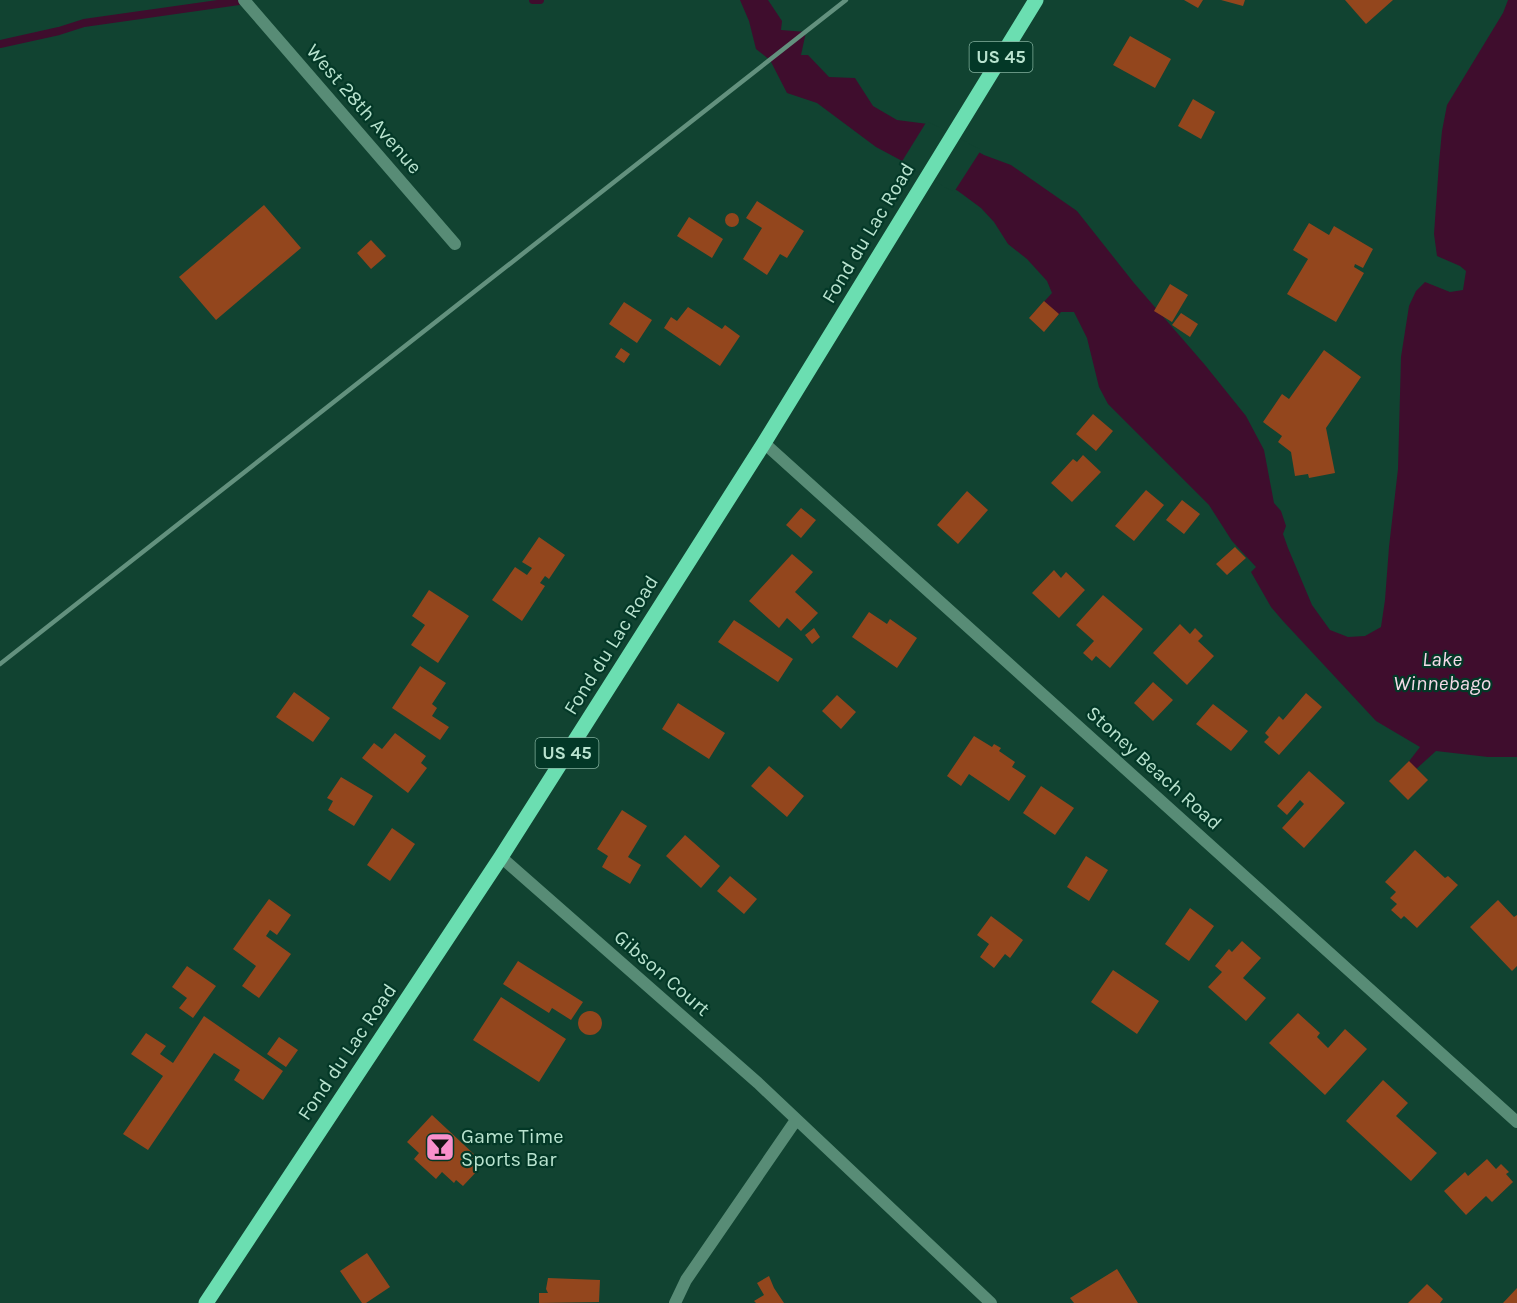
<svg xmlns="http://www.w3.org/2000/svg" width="1517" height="1303" viewBox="0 0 1517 1303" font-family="Karla,sans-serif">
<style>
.water{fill:#3f0d2d}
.pier{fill:#114331}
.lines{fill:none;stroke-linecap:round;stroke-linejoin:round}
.stream{stroke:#3f0d2d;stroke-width:8}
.building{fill:#93461d}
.minor{stroke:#588c76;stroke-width:12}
.primary{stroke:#6bdeb1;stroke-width:15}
.rail{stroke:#63917e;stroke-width:4.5}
.labels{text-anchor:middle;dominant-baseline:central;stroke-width:4.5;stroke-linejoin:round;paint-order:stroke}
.shield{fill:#033827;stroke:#82b09d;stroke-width:1.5}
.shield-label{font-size:18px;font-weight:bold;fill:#b9e3cf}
.street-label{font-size:20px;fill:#b9e3cf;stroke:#033827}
.poi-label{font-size:20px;fill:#b9e3cf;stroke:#033827;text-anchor:start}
.water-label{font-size:21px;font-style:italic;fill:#f5dae8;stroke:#033827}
</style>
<rect width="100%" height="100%" fill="#114331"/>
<!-- water -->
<path class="water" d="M740,0H768L782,21L781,30L806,32L801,55H808L829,77L855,78L873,106L897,120L928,124L984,155L1011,165L1077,211L1134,283L1205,365L1246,416L1264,450L1274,503L1281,511L1286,526L1283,534L1288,548L1312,605L1330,630L1348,637L1365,636L1381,627L1385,600L1389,547L1398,469L1401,357L1409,306L1416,291L1425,282L1450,292L1463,290L1466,271L1460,266L1437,256L1434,234L1439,163L1442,131L1447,105L1503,13L1508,0H1517V757H1488L1436,751L1414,771L1407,764L1420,747L1376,721L1283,621L1271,607L1251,572L1256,567L1232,541L1209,505L1108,404L1099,387L1087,338L1074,312H1061L1045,330L1031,316L1052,293L1047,281L1027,259L1008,244L994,222L981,208L958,191L876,147L817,103L787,93L770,60L756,49L749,21Z"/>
<!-- pier -->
<path class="pier" d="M927,121L981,150L954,192L901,163Z"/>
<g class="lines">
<!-- stream -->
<path class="stream" d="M533,0H540
M0,44L59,31L84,23L246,0"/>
</g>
<!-- building -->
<path class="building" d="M1184,0H1203L1198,8Z
M1221,0H1245L1243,6Z
M1345,0H1393L1366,24Z
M1130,36L1171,59L1155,88L1113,65Z
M1193,99L1215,112L1201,139L1178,126Z
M757,201L804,231L787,258L780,254L767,275L743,259L762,228L746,218Z
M264,205L301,248L216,320L179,277Z
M725 220a7 7 0 1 1 14 0a7 7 0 1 1-14 0Z
M689,217L723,239L712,258L677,236Z
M1309,223L1329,235L1334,226L1373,249L1363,268L1355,264L1354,267L1364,273L1336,322L1287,294L1308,259L1293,250Z
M371,240L386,256L371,269L357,253Z
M1170,284L1188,295L1172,322L1154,311Z
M1044,301L1059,314L1044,332L1029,318Z
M624,302L652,320L637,343L609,324Z
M688,307L722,329L725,325L740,336L720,366L664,328L671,317L677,321Z
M1181,313L1198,324L1190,337L1172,325Z
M621,348L630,354L624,363L615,357Z
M1324,350L1361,377L1326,428L1335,473L1309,478L1308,474L1295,476L1291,452L1278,442L1282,436L1263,422L1282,394L1289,399Z
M1093,414L1113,431L1096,451L1076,434Z
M1083,455L1101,472L1072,502L1051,483L1073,459L1077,462Z
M1146,490L1164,505L1134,541L1115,526Z
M967,491L988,510L958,544L937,525Z
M1182,500L1200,514L1184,534L1166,520Z
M801,508L816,520L801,538L786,525Z
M539,537L565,555L549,579L545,576L540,583L545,586L522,621L492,600L515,567L527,575L532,568L522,562Z
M1235,547L1246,558L1227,575L1216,564Z
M792,554L813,572L795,592L818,613L801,631L787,618L779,628L749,601Z
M1054,570L1061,578L1066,572L1085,590L1059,618L1032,593Z
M429,590L469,616L438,663L411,645L425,625L412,616Z
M1103,595L1143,629L1110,668L1096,656L1092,661L1083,653L1094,641L1076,625Z
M869,612L887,624L890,619L917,638L897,668L852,637Z
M734,620L793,659L778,682L718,642Z
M1180,624L1190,634L1195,628L1203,636L1198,641L1214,656L1187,685L1153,653Z
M814,628L820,637L812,644L805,635Z
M420,666L446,683L432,704L437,708L432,716L449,727L440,740L392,708Z
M1153,682L1173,700L1153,721L1134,703Z
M294,692L330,718L313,742L276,717Z
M1306,693L1322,707L1279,755L1264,742L1269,737L1265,733L1279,716L1283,720Z
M837,695L856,712L841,729L822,711Z
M678,703L725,733L709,759L662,729Z
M1213,704L1248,731L1231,751L1196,724Z
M395,733L426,756L421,763L427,768L408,793L362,758L374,743L382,749Z
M974,736L992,747L994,744L1001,748L999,751L1015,762L1012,767L1026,776L1009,801L969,774L961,786L947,776Z
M1409,761L1428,780L1408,800L1389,781Z
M769,766L804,796L787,817L751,786Z
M1309,771L1345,803L1304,848L1282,828L1304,804L1300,800L1287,815L1277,806Z
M341,777L373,796L354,826L328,810L333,801L327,798Z
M1041,786L1074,808L1055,835L1023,813Z
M622,810L647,826L628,857L641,865L630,884L602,867L608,856L597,849Z
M392,828L415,844L390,881L367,865Z
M685,835L720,866L701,888L666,856Z
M1415,850L1445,878L1448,876L1458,885L1417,928L1404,916L1401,919L1391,910L1397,904L1390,898L1396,892L1385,882Z
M1086,856L1108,870L1089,901L1067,887Z
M730,876L757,899L744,914L717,891Z
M269,899L291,915L277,935L270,930L266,936L291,954L259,998L242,986L256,966L233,949Z
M1498,900L1514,917L1517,915V966L1512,971L1470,927Z
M1190,908L1214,926L1189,961L1165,944Z
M991,916L1023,940L1010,958L1005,954L994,968L980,957L989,944L977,935Z
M1242,941L1261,958L1243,978L1266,998L1246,1021L1208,987L1222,972L1215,966L1229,949L1232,952Z
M518,961L583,1002L571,1020L552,1008L549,1013L503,984Z
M187,966L216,986L193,1018L179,1008L187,998L172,987Z
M1113,970L1159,1001L1137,1034L1091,1002Z
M501,997L566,1039L539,1082L473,1040Z
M578 1023a12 12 0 1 1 24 0a12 12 0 1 1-24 0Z
M1298,1013L1320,1033L1317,1037L1328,1048L1345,1029L1367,1049L1325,1095L1269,1043Z
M204,1016L283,1071L263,1100L234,1080L240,1070L214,1053L148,1150L123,1134L163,1076L131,1054L146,1033L166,1046L160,1054L173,1063Z
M279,1037L298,1050L286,1067L267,1054Z
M1383,1080L1408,1103L1396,1116L1437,1153L1411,1181L1346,1121Z
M432,1115L477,1157L471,1163L478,1170L463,1186L456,1180L454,1183L442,1172L436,1179L414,1159L419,1153L407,1142Z
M1487,1159L1496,1169L1501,1164L1509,1172L1506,1174L1513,1182L1492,1202L1486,1196L1466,1215L1444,1191L1465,1172L1468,1176Z
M367,1253L390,1287L366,1303H362L340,1271Z
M1117,1269L1138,1303H1074L1070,1298Z
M769,1276L774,1288L784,1303H756L754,1301L764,1295L757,1283Z
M548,1278L600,1280L599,1302L539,1303V1293H548L546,1289Z
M1427,1284L1443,1299L1440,1303H1408Z
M1517,1288V1303H1503Z"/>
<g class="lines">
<!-- minor -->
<path class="minor" d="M244,0L455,244
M764,443L1517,1122
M501,857L758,1083L991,1303
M675,1303L686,1280L796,1120"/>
<!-- primary -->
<path class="primary" d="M206,1303L501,857L764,443L1036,0"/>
<!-- rail -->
<path class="rail" d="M0,664L846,0"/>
</g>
<!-- icons -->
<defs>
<g id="bar-square" transform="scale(1.5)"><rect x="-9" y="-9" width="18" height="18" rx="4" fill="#f890cc" stroke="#033827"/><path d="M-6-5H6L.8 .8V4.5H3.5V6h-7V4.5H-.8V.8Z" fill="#111"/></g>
</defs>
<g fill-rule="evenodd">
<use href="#bar-square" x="440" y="1147"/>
</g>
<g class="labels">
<!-- shield labels -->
<g class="shield">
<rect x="969.5" y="42" width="63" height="30" rx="4.5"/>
<rect x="535.5" y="738" width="63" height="30" rx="4.5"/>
</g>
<g class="shield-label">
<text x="1001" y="57">US 45</text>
<text x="567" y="753">US 45</text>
</g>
<!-- street labels -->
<g class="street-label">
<text transform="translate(364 109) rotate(49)">West 28th Avenue</text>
<text transform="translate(868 233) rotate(-59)">Fond du Lac Road</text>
<text transform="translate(611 645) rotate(-58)">Fond du Lac Road</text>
<text transform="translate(1154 768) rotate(42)">Stoney Beach Road</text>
<text transform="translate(662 973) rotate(41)">Gibson Court</text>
<text transform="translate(347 1052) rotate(-56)">Fond du Lac Road</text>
</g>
<!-- poi labels -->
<g class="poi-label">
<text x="461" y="1136">Game Time<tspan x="461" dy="23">Sports Bar</tspan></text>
</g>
<!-- water labels -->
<g class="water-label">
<text x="1442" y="659">Lake<tspan x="1442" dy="24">Winnebago</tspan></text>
</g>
</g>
</svg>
